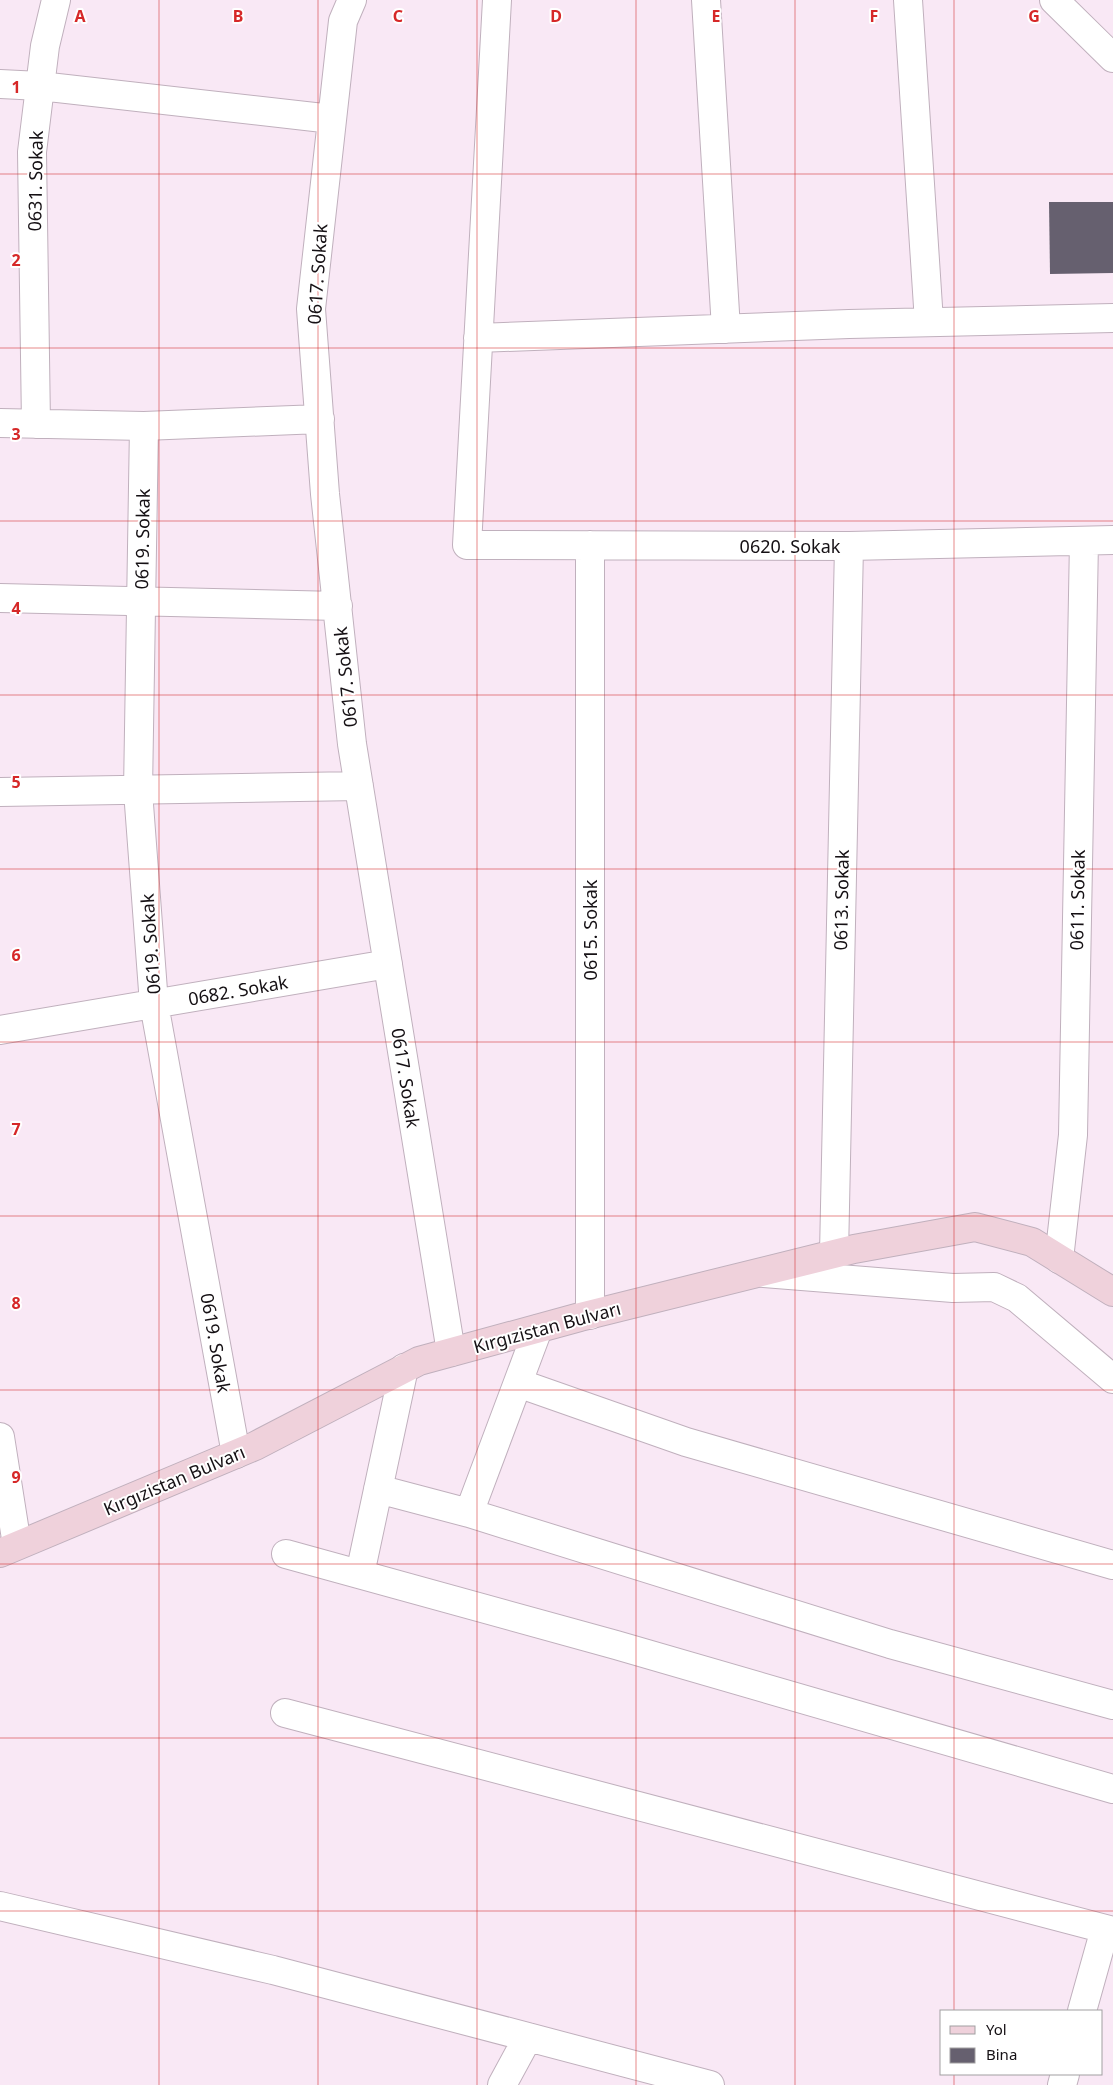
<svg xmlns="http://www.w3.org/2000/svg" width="1113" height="2085" viewBox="0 0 1113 2085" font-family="'Noto Sans',sans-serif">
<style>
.building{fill:#66606f}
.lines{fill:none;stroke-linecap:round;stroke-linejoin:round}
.street-casing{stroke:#c0b0bd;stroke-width:30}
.secondary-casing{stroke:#c0b0bd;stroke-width:30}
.street{stroke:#fff;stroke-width:28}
.secondary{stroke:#efd1db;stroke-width:28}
.grid{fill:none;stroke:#d62828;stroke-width:1;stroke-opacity:0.55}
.labels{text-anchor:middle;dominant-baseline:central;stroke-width:4;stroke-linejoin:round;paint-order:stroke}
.street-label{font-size:18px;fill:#151014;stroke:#fff}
.grid-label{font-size:16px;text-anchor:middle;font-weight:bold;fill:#d62828;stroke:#fff;stroke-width:4;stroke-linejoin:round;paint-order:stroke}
</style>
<rect width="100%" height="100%" fill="#f9e8f5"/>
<!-- building -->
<path class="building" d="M1049,202H1113V273L1050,274Z"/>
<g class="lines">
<!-- street casing -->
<g class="street-casing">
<path id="street" d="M352,0L343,21L311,309L325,494L352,744L451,1352
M497,0L467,545L849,546L1113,540
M706,0L726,329
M908,0L929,322
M1054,0L1113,58
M0,84L40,86L332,119
M478,338L849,324L1113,318
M0,423L144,426L320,419
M36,424L32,152L45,46L56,0
M144,426L138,791L154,1004L236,1454
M0,598L338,606
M0,792L359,786
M0,1030L388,964
M834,1254L849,546
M1059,1259L1073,1135L1084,541
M764,1273L953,1288L994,1287L1017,1298L1113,1379
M590,1315V545
M518,1383L686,1442L1113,1565
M0,1437L17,1545
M378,1489L469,1513L890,1644L1113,1705
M469,1513L538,1329
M286,1554L616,1645L1113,1789
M360,1574L404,1368
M285,1713L1113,1931
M0,1906L273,1970L710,2085
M1082,2011L1105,1929
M502,2085L528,2037
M1062,2085L1065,2074"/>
</g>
<!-- secondary casing -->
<g class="secondary-casing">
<path id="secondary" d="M0,1553L255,1446L419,1361L580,1317L854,1249L975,1227L1032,1242L1113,1292"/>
</g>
<!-- street -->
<use href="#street" class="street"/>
<!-- secondary -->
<use href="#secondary" class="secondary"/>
</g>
<!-- grid -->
<path class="grid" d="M159,0V2085M318,0V2085M477,0V2085M636,0V2085M795,0V2085M954,0V2011M0,174H1113M0,348H1113M0,521H1113M0,695H1113M0,869H1113M0,1042H1113M0,1216H1113M0,1390H1113M0,1564H1113M0,1738H1113M0,1911H1113M954,2074V2085"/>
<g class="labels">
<!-- street labels -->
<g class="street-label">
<text transform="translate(35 181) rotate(-89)">0631. Sokak</text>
<text transform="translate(317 274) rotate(-86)">0617. Sokak</text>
<text transform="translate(142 539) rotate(-89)">0619. Sokak</text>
<text x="790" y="546">0620. Sokak</text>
<text transform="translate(345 677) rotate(-96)">0617. Sokak</text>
<text transform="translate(841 900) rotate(-89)">0613. Sokak</text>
<text transform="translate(1077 900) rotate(-89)">0611. Sokak</text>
<text transform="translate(590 930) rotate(-90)">0615. Sokak</text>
<text transform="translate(150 944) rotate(-94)">0619. Sokak</text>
<text transform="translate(238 990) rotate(-10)">0682. Sokak</text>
<text transform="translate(406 1078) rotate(81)">0617. Sokak</text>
<text transform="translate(547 1327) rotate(-15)">Kırgızistan Bulvarı</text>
<text transform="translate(216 1343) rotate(80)">0619. Sokak</text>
<text transform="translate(174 1480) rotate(-23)">Kırgızistan Bulvarı</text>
</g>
</g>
<g class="grid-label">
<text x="80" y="22">A</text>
<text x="238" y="22">B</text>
<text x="398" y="22">C</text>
<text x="556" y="22">D</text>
<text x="716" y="22">E</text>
<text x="874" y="22">F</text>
<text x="1034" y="22">G</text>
<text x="16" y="93">1</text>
<text x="16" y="266">2</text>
<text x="16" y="440">3</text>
<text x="16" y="614">4</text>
<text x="16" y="788">5</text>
<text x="16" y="961">6</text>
<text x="16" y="1135">7</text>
<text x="16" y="1309">8</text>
<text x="16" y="1483">9</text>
</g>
<!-- legend -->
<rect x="940" y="2010" width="162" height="65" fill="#ffffff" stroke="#a19fa1"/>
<rect x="950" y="2026" width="25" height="8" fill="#efd1db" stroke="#a19fa1"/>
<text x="986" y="2035" font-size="15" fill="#151014">Yol</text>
<rect x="950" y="2048" width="25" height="15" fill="#66606f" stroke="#a19fa1"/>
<text x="986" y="2060" font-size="15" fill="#151014">Bina</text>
</svg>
